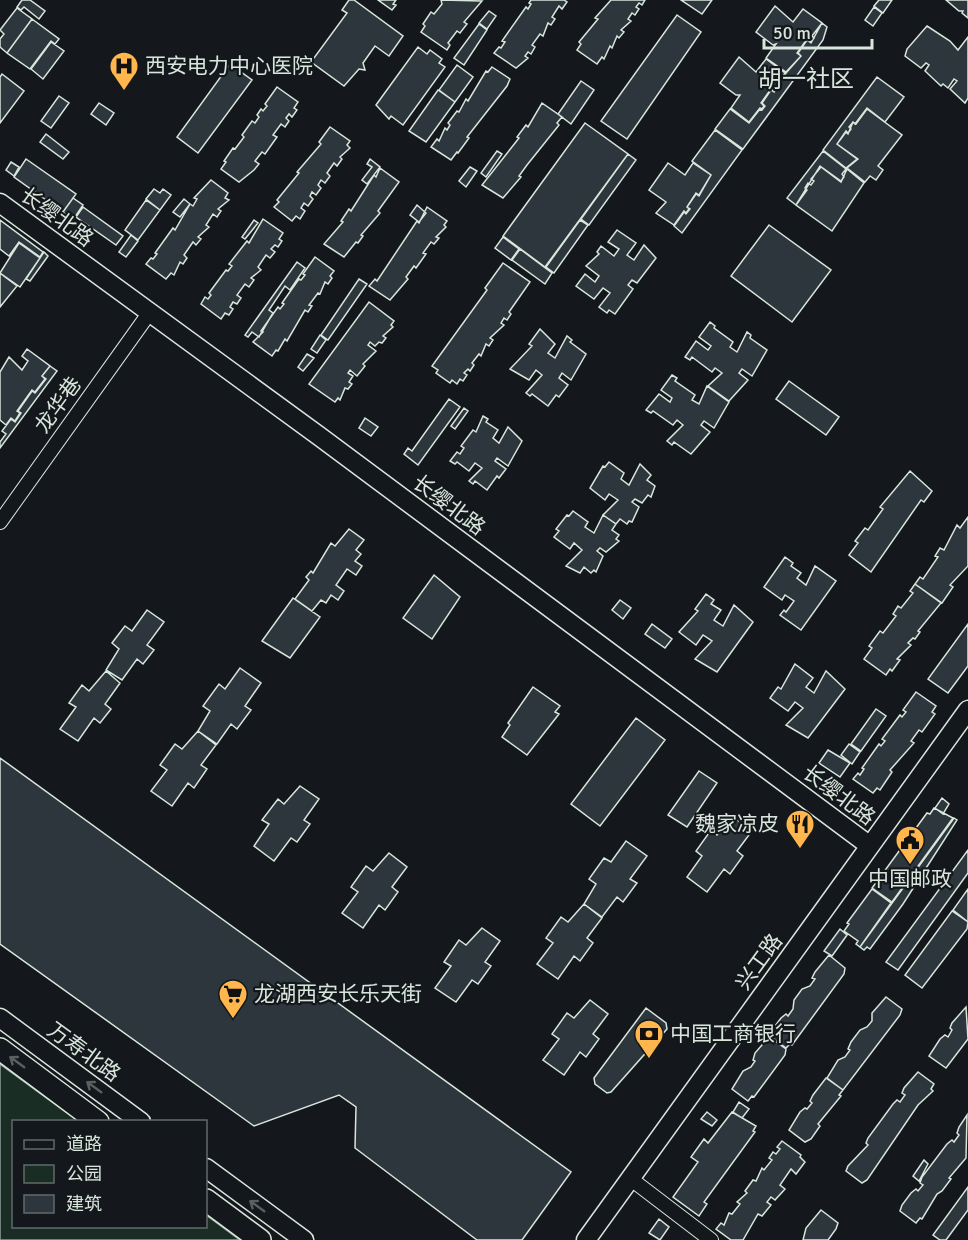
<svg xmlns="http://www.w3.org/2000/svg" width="968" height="1240" viewBox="0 0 968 1240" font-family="Signika,'Noto Sans SC',sans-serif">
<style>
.green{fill:#1a2d24;stroke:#939e99;stroke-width:1.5}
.building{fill:#2c363c;stroke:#d8e6dc;stroke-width:1.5}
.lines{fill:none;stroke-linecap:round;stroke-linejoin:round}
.street-casing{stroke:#d8e6dc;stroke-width:16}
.secondary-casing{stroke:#d8e6dc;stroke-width:21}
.primary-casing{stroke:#d8e6dc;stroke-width:24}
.street{stroke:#14181c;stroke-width:14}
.secondary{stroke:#14181c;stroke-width:18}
.primary{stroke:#14181c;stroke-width:21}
.oneway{stroke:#59605f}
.labels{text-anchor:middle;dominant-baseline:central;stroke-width:4.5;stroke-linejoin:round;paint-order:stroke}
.poi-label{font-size:21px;fill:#d8e6dc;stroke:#14181c;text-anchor:start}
.street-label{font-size:21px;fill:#d8e6dc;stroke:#14181c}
.quarter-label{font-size:24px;fill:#d8e6dc;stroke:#14181c}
</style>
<rect width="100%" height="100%" fill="#14181c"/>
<!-- green -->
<path class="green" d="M0,1064L78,1121L14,1122V1226H206V1215L240,1240H0Z"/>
<!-- building -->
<path class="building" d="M22,0H30L45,11L39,19L24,7L21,10L17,7Z
M349,0H354L403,36L389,56L375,46L363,63L365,70L359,69L344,86L311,62L347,13L342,10Z
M378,0H396L393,4L396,5L392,10Z
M441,0L482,1L464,22L467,24L460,33L457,31L448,43L450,45L447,50L421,32L425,26L423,24L431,12L434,14L442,4Z
M531,0H564L567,2L562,9L559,6L552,17L555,19L551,25L548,23L543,36L540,34L532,45L535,47L531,54L528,52L525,56L528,58L516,68L494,53L499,47L501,48L505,42L502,41L526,7L528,9L531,4L529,3Z
M611,0H645L642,5L639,3L636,7L639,9L635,15L632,13L628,19L631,21L621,30L624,32L619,38L617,36L612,48L610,46L604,59L602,57L597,64L577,50L581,44L579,42L598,19L595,18Z
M681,0H712L702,14Z
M879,0H892L883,13L874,6Z
M946,0H968V18L962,13L963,11H959Z
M775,6L793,22L803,9L822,23L812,36L814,38L811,42L807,39L797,53L801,56L786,72L766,58L776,44L773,45L756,32Z
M874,7L882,13L873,26L865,20Z
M17,8L32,19L7,53L0,47V39L4,34L0,30Z
M489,11L496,16L487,29L479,23Z
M677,15L701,32L627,139L601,121Z
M32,19L59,39L55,44L51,41L30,69L7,53Z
M822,23L827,27L823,40L743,149L715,129L730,109L749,123L760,109L762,110L765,106L762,103L771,90L774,92L786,73L801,56L798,53L807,40L811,43Z
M479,24L487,30L464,65L454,58Z
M927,26L950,41L958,50L968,37V98L965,103L950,89L957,81L954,79L948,88L943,84L941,86L925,71L929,65L926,63L921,68L905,56L907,49Z
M51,42L64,51L43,79L31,69Z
M418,47L427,54L430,50L442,59L439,63L445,67L403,125L391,116L389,119L376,105Z
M739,57L756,72L766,59L785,73L774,92L771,89L761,103L764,106L762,109L760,108L749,122L731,108L740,95H736L720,83Z
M230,64L252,80L198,153L177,137Z
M457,65L473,77L455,102L439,90Z
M492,67L510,79L507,86L467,137L469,138L458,153L457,152L451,160L431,147L437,139L439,141L445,128L447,130L450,125L448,123L457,111L459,112L466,99L468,101L486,71L488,72Z
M2,74L24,91L0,123V77Z
M877,77L904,97L885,122L867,108L855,124L853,122L849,127L851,129L848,133L846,131L837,144L857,159L846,168L823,150Z
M581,81L594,90L571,124L558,114Z
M277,87L298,102L294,108L297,110L292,117L289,114L286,118L289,121L285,127L281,124L273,135L277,137L265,154L262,152L255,161L259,164L254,170L239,182L221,169L226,162L224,161L233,148L235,149L244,137L242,135L252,121L255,123L259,117L257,115L261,109L263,111L267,106L265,104Z
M438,90L455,102L426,142L409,131Z
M59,96L69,103L51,128L41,121Z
M99,103L114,113L106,125L91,114Z
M542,103L562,117L557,123L559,125L527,165L519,176L521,177L503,198L482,185L519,138L517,137L526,125L528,127Z
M867,109L902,135L878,166L883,170L876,180L870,176L865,182L847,168L858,159L837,144L846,132L848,134L853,122L856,124Z
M585,123L628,154L545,267L503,236Z
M330,127L350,141L347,145L350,148L340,157L342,159L337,166L334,163L327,173L330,176L325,183L321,180L318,185L321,188L316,195L312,192L310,196L313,199L308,206L304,203L301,208L305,211L300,219L296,216L292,221L274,207L279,202L277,200L299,173L297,172L321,144L319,142Z
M715,130L742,150L682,233L674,226L684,212L686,214L690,209L687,207L696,194L699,196L711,175L692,161Z
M46,134L69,152L63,159L40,142Z
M497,151L502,154L486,177L481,173Z
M823,151L846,169L842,174L844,177L841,181L820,166L796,205L787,198Z
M628,154L636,160L589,225L581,219Z
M26,159L76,194L63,212L14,177Z
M370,159L380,167L367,184L362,180L372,167L367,164Z
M11,162L19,167L14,176L6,170Z
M668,163L685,175L693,163L711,175L699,195L696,193L687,207L689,209L686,213L684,211L674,225L656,213L666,202L649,190Z
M470,167L477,171L466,187L459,181Z
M821,167L841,182L847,169L864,183L832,231L796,205L807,190L805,188L808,183L811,185L814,181L811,179Z
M380,168L399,182L378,211L380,213L361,235L363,236L358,243L356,242L344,257L324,244L343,222L341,221L349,209L351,211L374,175L376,177Z
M211,180L228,193L225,198L229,200L218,209L221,211L217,217L213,214L206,225L209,227L198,237L201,239L196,245L193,242L184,255L187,258L183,264L180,262L174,275L171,273L166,279L146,264L151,258L153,259L157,254L155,253L173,228L175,230L190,204L193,206L197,199L194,198Z
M154,189L160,193L163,189L171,195L160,210L146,199Z
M73,198L83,205L73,220L63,212Z
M184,199L190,204L180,217L173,212Z
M146,200L160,210L138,240L125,230Z
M417,205L426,213L419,222L410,215Z
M83,207L123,236L116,245L76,217Z
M427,207L447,221L444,225L446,227L436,237L439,238L434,244L431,242L423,253L426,254L416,268L414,266L406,277L408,279L390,300L369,286L375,279L377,281L417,221L419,223Z
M263,219L283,233L279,239L282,241L278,247L275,245L271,249L275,252L270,258L266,255L258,267L261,270L251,278L254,280L249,287L245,284L237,295L241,298L237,304L233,302L230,307L233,309L229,315L225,313L221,319L201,304L205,297L208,299L211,295L209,293L226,270L228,271L232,266L229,264L247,241L249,243Z
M0,220L43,252L40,257L19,242L9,256L0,249Z
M254,220L258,223L245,239L242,237Z
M580,220L588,225L554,273L546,267Z
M769,225L831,270L792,322L731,276Z
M617,230L636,243L627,255L634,260L644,245L656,258L637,283L632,280L628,285L633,289L615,314L609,310L607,313L599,307L610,293L603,288L594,299L576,286L585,274L595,282L599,276L586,266L599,254L597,252L601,246L614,256L619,249L608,242Z
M131,235L138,241L126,257L119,252Z
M503,237L519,249L511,260L495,248Z
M19,243L40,258L20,287L0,273Z
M520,249L552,273L545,284L512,260Z
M44,252L48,256L30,281L26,279Z
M315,257L334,271L330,276L332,278L328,284L325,282L320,294L318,293L309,305L312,306L308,312L305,310L287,341L285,339L278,351L276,350L272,356L253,342L263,332L261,331L278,307L280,309L284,304L282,303L299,279L301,280L305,275L303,274Z
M297,262L305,268L290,290L285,286L269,310L273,313L259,337L252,332L248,337L245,335Z
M503,263L530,282L509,312L511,314L507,320L504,318L501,323L504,325L490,338L493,340L489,346L486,344L481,356L479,354L472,363L474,365L470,371L468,369L464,373L467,375L463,381L460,379L457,384L452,380L450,383L436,373L438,370L432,366L487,290L485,288Z
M0,273L17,286L0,307Z
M359,279L367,284L328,340L321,335Z
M369,302L394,321L391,325L393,327L383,336L386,338L382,343L379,342L375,346L370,342L368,345L376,351L363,364L365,366L357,376L350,370L348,373L353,376L349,382L352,384L348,389L345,388L340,400L338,398L335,402L309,384Z
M710,322L715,326L714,328L733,342L730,347L737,352L747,332L751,335L750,338L767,350L752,376L742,369L739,373L748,380L729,401L708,386L722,373L715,368L712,372L692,357L690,360L685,357L696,341L708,350L711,346L699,337Z
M540,329L555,344L548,353L555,358L567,336L572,340L570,342L586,354L571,380L562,373L559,378L568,385L559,397L556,395L548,406L532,394L530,396L526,393L542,375L536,370L529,380L510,369L532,346L529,344Z
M320,335L326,340L317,353L311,349Z
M27,349L50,366L42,376L45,379L35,392L32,390L17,411L20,413L15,421L11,418L6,425L0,420V372L9,357L22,370L28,361L22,356Z
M307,354L314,358L303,371L298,367Z
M50,366L57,371L0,448V442L6,434L2,431L11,419L15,422L21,413L18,411L32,391L35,393L46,379L42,376Z
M672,375L677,378L675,381L695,395L692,400L699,404L707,386L729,402L714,428L704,421L701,425L710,432L691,454L674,442L672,445L667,441L683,425L677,420L673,425L653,411L651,413L646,410L659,394L670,402L672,398L661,390Z
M789,381L839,417L826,435L776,399Z
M449,399L460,407L418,465L404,454L408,448L412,451Z
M464,408L468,411L455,429L451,426Z
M483,416L488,419L486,422L498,430L493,438L499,443L508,427L522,441L508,466L497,458L495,461L506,469L499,478L497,476L487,490L475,481L473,484L469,481L482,468L475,463L469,471L457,462L455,464L450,461L457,452L460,454L464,448L461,446L473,430L476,432Z
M365,418L378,427L371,436L359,428Z
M609,462L624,473L621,479L629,485L640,464L651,475L647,480L655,486L651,497L648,495L642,503L635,499L632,502L639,507L632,522L629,521L627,524L620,519L616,524L603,515L618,500L609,494L605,500L590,488L603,466L605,467Z
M910,471L932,491L924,502L921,500L871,572L849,555L858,543L855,541L865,528L868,530L883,509L880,507Z
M573,511L588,522L585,527L594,533L603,515L616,524L612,530L619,535L616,539L619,541L606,552L600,548L597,551L603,556L596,572L594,570L591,573L584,567L580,573L566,566L582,550L574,543L570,549L554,537L559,531L556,529L567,515L569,516Z
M968,517V566L950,585L953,587L942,603L915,584L920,577L923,579L938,557L935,556L940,548L944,550L957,525L960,528Z
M349,529L364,540L356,550L361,554L355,561L362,566L356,575L347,569L336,585L344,591L338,600L331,595L326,603L321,600L312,611L295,599L309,580L306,577L311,571L313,573L331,543L335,546Z
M785,557L793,563L791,566L801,573L797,578L806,585L815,566L836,581L801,630L780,615L784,610L786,612L794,601L785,595L782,600L764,587Z
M434,575L460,597L432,639L403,618Z
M915,584L941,603L918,631L920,632L915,639L913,638L908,643L911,645L897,659L900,660L892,671L890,669L886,675L864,659L872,648L869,646L880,631L883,633L896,616L893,614L898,606L901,608L913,593L910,591Z
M706,594L714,600L711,604L721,610L714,620L723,626L734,605L753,622L717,672L695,659L712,641L703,635L696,645L679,632L698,611L695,609Z
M293,598L320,617L290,658L262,641Z
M620,600L631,608L623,619L612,610Z
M147,610L164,622L147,645L154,650L143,664L137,659L122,680L106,670L119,649L112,643L125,626L132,631Z
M652,624L672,639L665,648L645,634Z
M968,624V666L948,693L928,679Z
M795,664L813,678L806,687L814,693L826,671L845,689L808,738L786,725L803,708L795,702L788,711L770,698L778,687L781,689Z
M240,668L261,683L245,706L251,710L237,729L231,724L217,744L198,731L210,711L203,706L219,684L225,689Z
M106,671L120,683L105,704L111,709L100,723L94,718L78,741L60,729L76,707L69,703L82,685L89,691Z
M533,687L560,706L555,712L559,714L527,755L502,737L510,725L508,723Z
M916,692L936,706L932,712L935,714L922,732L919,730L911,741L914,743L890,770L892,772L880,790L877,788L873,793L853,779L858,773L860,775L864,769L862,768L879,744L881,746L885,741L882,739L900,715L902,717L906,712L903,710Z
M876,709L886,716L861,751L851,744Z
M636,718L665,740L600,826L571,804Z
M198,731L216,745L201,765L207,769L194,788L188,783L172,806L151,791L167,770L160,765L175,744L182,749Z
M849,744L860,752L852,764L841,755Z
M828,750L850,763L840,777L819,763Z
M0,758L571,1172L522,1240H477L355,1148L356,1107L339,1095L254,1126L0,944Z
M699,771L717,783L687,827L668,815Z
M300,786L319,799L304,820L310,824L297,842L291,838L274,861L254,846L269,824L262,820L278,799L284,804Z
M942,798L949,804L943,814L935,808Z
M934,808L953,818L892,902L872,888L927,813L930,814Z
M733,817L752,831L737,851L743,856L730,874L724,869L707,892L687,877L702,856L696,851L711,830L717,835Z
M954,818L957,820L903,904L870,949L867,947L864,950L860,947Z
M626,841L647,856L630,879L637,883L623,902L617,897L602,917L584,904L596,884L589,879L604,858L611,862Z
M968,850V873L898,970L886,962Z
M389,853L407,867L392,887L398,892L385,910L379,905L363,928L342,913L358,892L351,887L366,866L373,871Z
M872,889L891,903L860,947L856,944L858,941L844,931L849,924L847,923Z
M968,889V922L953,910Z
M584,904L602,918L587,938L593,943L580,961L574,956L558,979L537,964L553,943L546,938L561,917L568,922Z
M952,911L968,922L967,929L922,988L905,975Z
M482,928L500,941L485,962L491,966L478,984L472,980L456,1002L435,988L451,966L444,962L459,940L466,945Z
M840,929L847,935L832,956L824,951Z
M829,955L845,968L844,974L792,1045L790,1044L786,1048L770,1036L772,1030L781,1018L786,1014L788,1016L793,1009L794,1000L802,989L810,986L815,979L812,978L815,972Z
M886,997L902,1009L900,1015L843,1090L827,1078L838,1060L845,1057L850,1050L848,1049L851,1042L860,1030L867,1027L872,1021V1013Z
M590,1000L608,1014L593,1034L599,1039L586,1057L580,1052L564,1075L543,1060L559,1039L552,1034L567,1013L574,1018Z
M966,1007L968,1039L946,1068L929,1056L940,1039L945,1035L948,1037L952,1030L950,1028L952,1023Z
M646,1008L666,1023L667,1029L611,1092L607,1093L595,1084L594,1078Z
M769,1037L786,1049L785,1055L754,1097L752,1096L748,1101L732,1089L743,1071L751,1067L755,1061L753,1060L755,1053Z
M918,1072L934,1084L931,1089L933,1091L918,1105L867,1180L862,1183L846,1171L848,1166L868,1145L866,1143L868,1138L893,1104L897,1100L900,1102L905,1095L902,1093L904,1088Z
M826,1078L843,1090L839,1095L841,1096L818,1124L820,1126L811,1139L805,1142L789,1130L800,1112L805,1108L807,1109L812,1103L810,1101L813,1095Z
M739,1102L749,1109L742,1118L733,1112Z
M707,1112L717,1120L712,1126L701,1119Z
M732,1112L756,1126L753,1131L755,1132L704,1202L707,1204L699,1216L673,1197L698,1162L691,1157L704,1139L708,1143Z
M967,1115L966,1158L949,1178L951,1179L942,1191L937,1194L922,1219L920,1218L916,1223L900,1211L902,1205L911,1193L916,1189L918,1191L923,1185L920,1183L922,1177L947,1144L952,1140L954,1142L959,1135L957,1133L959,1127Z
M782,1141L801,1155L800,1157L805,1162L796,1174L791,1169L780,1185L785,1189L775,1200L771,1197L767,1202L771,1205L762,1216L758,1214L743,1240H731L716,1229L721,1223L724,1225L729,1213L732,1214L740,1204L737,1202L747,1193L745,1191L753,1180L756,1181L762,1168L764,1170L772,1160L769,1158L773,1152L776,1154L780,1149L777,1147Z
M924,1160L928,1164L919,1181L913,1176Z
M968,1187V1210L946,1240H940L933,1235Z
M821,1210L838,1223L836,1229L828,1240H803L806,1228Z
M659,1219L669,1227L660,1240L649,1233Z"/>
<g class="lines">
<!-- street casing -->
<g class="street-casing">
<path id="street" d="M0,522L150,312
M631,1179L711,1240"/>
</g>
<!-- secondary casing -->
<g class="secondary-casing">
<path id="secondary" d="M0,203L319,436L870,846
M0,1018L141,1122
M206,1168L304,1240
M586,1240L968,710"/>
</g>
<!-- primary casing -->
<g class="primary-casing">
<path id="primary" d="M0,1049L98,1122
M206,1200L260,1240"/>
</g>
<!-- street -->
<use href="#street" class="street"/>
<!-- secondary -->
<use href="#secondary" class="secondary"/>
<!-- primary -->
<use href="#primary" class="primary"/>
</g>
<!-- one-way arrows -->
<defs><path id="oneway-shaft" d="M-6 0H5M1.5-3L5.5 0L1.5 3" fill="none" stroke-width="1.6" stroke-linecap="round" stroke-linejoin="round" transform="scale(1.5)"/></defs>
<g class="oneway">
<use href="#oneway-shaft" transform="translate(17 1062) rotate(-144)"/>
<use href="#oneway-shaft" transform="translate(94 1087) rotate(-144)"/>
<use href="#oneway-shaft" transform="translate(257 1206) rotate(-144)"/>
</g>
<!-- icons -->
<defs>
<g id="hospital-pin" transform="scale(1.5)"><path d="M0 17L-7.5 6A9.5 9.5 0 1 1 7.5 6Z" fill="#ffb74d" stroke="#14181c"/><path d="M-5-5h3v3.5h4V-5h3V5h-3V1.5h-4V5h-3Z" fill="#111"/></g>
<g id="restaurant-pin" transform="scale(1.5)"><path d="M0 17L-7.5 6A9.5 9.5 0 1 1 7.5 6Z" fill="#ffb74d" stroke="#14181c"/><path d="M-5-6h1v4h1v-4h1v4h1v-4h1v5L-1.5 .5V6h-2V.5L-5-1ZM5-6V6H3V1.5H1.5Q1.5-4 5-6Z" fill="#111"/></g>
<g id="civic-pin" transform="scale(1.5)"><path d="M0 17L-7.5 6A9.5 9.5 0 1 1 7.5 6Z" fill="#ffb74d" stroke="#14181c"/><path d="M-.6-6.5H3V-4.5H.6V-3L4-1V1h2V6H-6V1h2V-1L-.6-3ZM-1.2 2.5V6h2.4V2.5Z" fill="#111"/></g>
<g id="supermarket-pin" transform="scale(1.5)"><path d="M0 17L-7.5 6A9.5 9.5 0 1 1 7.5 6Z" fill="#ffb74d" stroke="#14181c"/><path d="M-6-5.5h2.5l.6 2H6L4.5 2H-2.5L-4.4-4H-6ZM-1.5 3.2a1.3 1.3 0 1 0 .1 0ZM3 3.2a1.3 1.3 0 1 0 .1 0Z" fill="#111"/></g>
<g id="bank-pin" transform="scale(1.5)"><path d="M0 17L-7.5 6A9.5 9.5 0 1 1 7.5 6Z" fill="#ffb74d" stroke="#14181c"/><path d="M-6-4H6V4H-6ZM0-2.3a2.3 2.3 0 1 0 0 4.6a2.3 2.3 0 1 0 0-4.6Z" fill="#111"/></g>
</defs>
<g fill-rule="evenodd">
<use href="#hospital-pin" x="124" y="66"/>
<use href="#restaurant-pin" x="800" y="824"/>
<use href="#civic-pin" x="910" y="840"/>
<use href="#supermarket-pin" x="233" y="994"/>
<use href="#bank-pin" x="649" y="1034"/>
</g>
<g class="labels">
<!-- poi labels -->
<g class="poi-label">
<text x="145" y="66">西安电力中心医院</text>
<text x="779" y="824" text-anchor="end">魏家凉皮</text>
<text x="910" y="879" text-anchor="middle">中国邮政</text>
<text x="254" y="994">龙湖西安长乐天街</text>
<text x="670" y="1034">中国工商银行</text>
</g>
<!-- street labels -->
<g class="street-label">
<text transform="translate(57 217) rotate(36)">长缨北路</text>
<text transform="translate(58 405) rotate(-54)">龙华巷</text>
<text transform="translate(449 505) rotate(37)">长缨北路</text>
<text transform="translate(839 795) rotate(37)">长缨北路</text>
<text transform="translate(759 962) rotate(-54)">兴工路</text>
<text transform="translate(84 1052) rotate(36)">万寿北路</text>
</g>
<!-- quarter labels -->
<g class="quarter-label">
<text x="806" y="79">胡一社区</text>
</g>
</g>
<!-- legend -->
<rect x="12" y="1120" width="195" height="108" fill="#14181c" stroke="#626a69" stroke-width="1.5"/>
<rect x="24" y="1140" width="30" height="9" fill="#14181c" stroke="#626a69" stroke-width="1.5"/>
<text x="66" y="1150" font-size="18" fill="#d8e6dc">道路</text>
<rect x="24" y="1165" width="30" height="18" fill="#1a2d24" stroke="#626a69" stroke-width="1.5"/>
<text x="66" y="1180" font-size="18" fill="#d8e6dc">公园</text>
<rect x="24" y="1195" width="30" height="18" fill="#2c363c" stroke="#626a69" stroke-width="1.5"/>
<text x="66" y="1210" font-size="18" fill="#d8e6dc">建筑</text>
<!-- scale -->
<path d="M764 39v9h108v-9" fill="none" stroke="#d8e6dc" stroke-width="3"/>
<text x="773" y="39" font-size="18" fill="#d8e6dc" stroke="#14181c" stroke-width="4.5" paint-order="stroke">50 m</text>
</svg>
